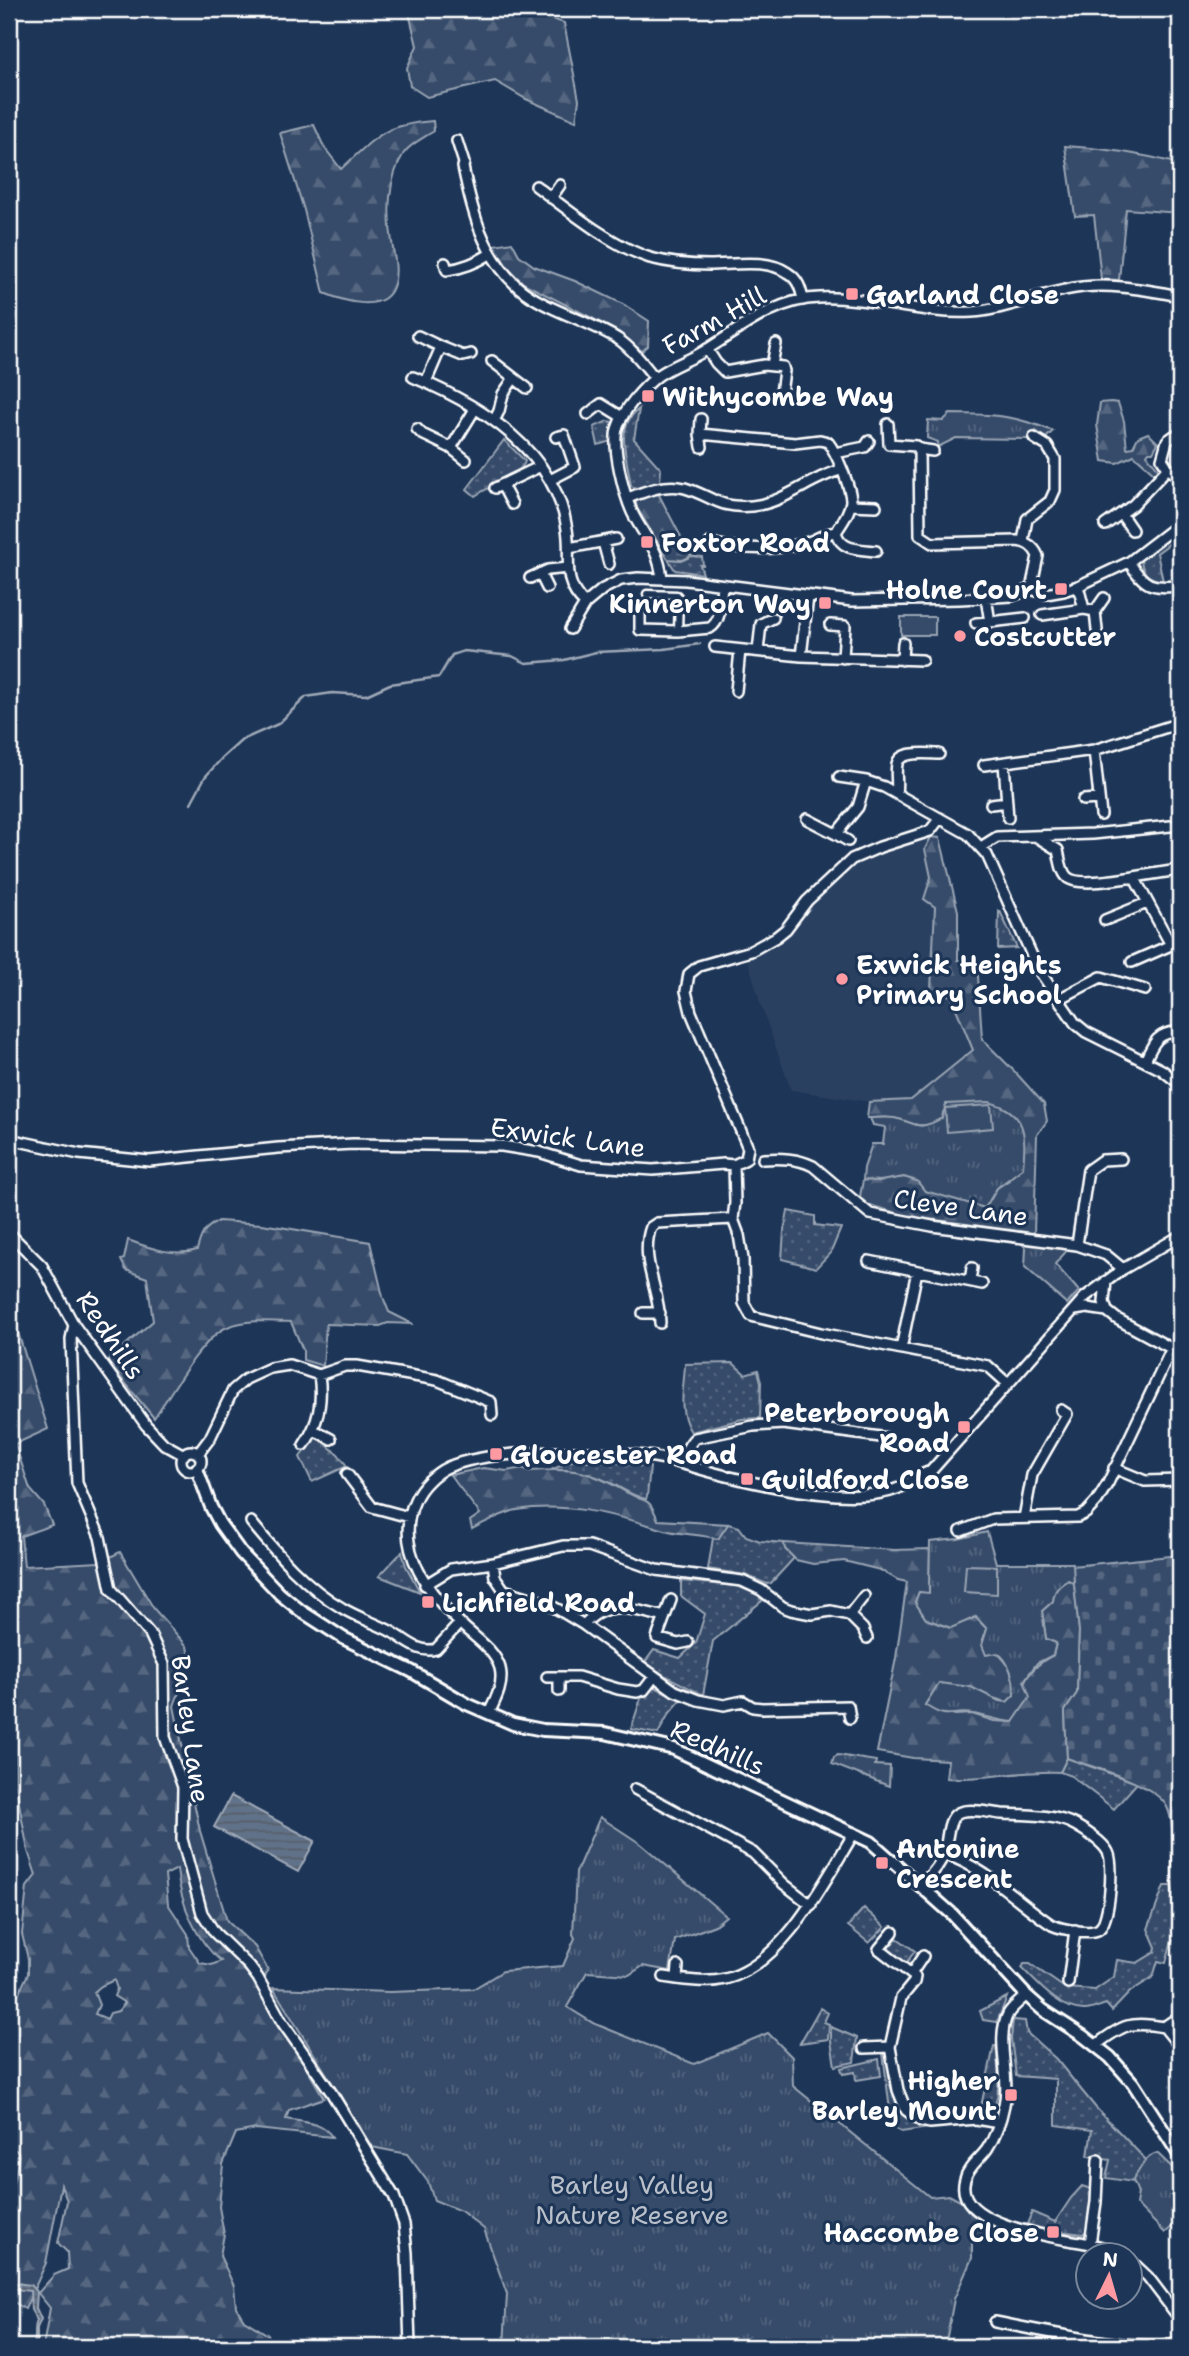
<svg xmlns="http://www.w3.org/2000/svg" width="1189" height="2356" viewBox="0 0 1189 2356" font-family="'Shantell Sans',sans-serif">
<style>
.built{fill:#2a4161}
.grass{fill:url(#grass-dots);stroke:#9aa5b4;stroke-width:2}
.forest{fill:url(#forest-firs);stroke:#9aa5b4;stroke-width:2;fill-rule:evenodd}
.cemetery{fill:url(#cemetery-stones);stroke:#9aa5b4;stroke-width:2}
.park{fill:url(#park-tufts);stroke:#9aa5b4;stroke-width:2}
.pitch{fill:#364b69;stroke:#9aa5b4;stroke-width:2}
.water{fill:url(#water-rules);stroke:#a0aab8;stroke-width:2}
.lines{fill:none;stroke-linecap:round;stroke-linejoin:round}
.stream{stroke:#a0aab8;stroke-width:2.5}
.pedestrian-casing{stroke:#fff;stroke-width:11}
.minor-casing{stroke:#fff;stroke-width:14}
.tertiary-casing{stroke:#fff;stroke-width:16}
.pedestrian{stroke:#1d3557;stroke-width:6}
.minor{stroke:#1d3557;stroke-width:9}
.tertiary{stroke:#1d3557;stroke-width:10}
.poi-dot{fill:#ff9aa2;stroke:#1d3557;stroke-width:2.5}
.labels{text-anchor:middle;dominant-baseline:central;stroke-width:6;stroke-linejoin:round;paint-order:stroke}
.poi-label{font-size:26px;font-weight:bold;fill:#fff;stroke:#1d3557;text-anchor:start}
.street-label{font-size:26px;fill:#fff;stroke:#1d3557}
.park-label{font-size:26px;fill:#b9c0ca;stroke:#1d3557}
</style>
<defs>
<pattern id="grass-dots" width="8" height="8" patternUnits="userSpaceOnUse" patternTransform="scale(1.75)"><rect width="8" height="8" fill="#364b69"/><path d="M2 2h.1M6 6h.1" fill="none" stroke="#546680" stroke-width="1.8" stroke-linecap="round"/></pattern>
<pattern id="forest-firs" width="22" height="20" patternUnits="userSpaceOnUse" patternTransform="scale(1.75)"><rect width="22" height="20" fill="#364b69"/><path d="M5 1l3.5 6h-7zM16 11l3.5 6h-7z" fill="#546680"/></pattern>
<pattern id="cemetery-stones" width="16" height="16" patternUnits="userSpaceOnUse" patternTransform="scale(1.75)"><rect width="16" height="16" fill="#364b69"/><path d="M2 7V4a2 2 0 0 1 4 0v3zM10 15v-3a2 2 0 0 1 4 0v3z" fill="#546680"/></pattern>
<pattern id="park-tufts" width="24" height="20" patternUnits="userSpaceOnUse" patternTransform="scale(1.75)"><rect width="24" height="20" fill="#364b69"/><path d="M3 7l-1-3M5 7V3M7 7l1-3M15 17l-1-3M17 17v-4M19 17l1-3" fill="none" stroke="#546680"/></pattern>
<pattern id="water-rules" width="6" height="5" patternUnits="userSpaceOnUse" patternTransform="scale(1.75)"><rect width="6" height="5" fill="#617289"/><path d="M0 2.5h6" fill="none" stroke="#555d67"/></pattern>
</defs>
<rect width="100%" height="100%" fill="#1d3557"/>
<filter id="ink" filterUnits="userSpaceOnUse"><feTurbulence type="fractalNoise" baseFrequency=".0143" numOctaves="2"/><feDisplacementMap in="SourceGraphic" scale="14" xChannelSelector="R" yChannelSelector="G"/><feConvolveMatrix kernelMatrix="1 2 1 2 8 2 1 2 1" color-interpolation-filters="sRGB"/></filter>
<g filter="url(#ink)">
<!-- built -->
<path class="built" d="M931,837L925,849L931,877L924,899L935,906L931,990L951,996L973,1050L911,1100L869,1102L791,1090L760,1003L748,960L793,926L831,885L856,864L879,853Z"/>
<!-- grass -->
<path class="grass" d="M639,409L634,439L661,469L660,483L636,488L631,486C628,459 613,428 639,409Z
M608,421L612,422L611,441L598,445L594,427Z
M504,440L525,461C523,474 487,487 475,496L467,489Z
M1180,530V536L1157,553L1163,581C1150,579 1142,574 1141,560Z
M691,556L702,557L703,565H700L703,574L675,570L668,559L683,560Z
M999,911H1000L1017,948L998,949Z
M788,1211L815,1216V1225L841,1228L831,1252L816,1268L782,1259L784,1231Z
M733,1363L745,1374L758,1370L761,1382L760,1418L742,1419L691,1432C677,1410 684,1389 685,1364Z
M315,1437L327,1441L328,1446L338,1454L347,1466L312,1482L300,1457Z
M572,1461H601L650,1467L647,1497L646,1499C633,1496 626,1491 615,1485C594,1474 574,1468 551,1470Z
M728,1524L739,1527L746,1536L760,1541L784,1543L785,1549L794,1558L771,1583L767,1584L745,1575L708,1569L713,1538L718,1539Z
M402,1552L406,1566L420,1592L379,1576Z
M681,1581L737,1586L761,1596L760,1598L763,1600L713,1641L703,1695L664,1675L645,1662L654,1650L680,1658L696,1643L705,1614L681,1596Z
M653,1686L681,1700L668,1715L658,1734L631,1729L641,1698L647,1696Z
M1067,1758L1137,1783L1114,1809L1071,1776L1060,1772Z
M1164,1886H1172L1180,1919L1179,1941L1172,1940L1166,1963L1158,1961L1153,1977L1130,1992L1112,2011L1106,2004C1099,2006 1093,2010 1085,2010C1061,2011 1038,1984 1022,1968L1024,1964H1030L1065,1988L1095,1990L1114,1977L1117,1960L1137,1963L1155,1952L1156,1947L1148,1929Z
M864,1908L885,1927L869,1943L848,1926Z
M897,1938L915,1951L906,1963L886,1951Z
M1007,1997L997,2022L983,2020L980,2011Z
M820,2008L828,2013L824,2022L829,2024L828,2039L800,2043Z
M1013,2020L1025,2021L1027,2033L1056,2059L1096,2108L1146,2160L1133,2182L1106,2178L1110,2160L1088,2156L1092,2130L1056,2125V2079L1016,2076L1011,2039Z
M831,2027L857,2038L854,2062L835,2066L831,2041Z
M994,2046H996C998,2062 1002,2098 992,2109L980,2111Z
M883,2053L888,2056L892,2072L890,2085L897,2105L914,2124L929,2128L901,2132L892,2127Z
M879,2059L881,2076L856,2080L855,2072L843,2074L841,2068Z
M1082,2186L1091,2189L1093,2193L1088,2229L1083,2234L1043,2229L1027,2224L1032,2212L1055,2222L1071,2198Z"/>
<!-- forest -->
<path class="forest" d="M408,9H521L564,23L579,100L576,121L526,99L495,81L427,97L410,86L407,68L417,46Z
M433,121L434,131C425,137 410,144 404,153C388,178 387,213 392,242C394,256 398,269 394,284C386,315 343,301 324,293L304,210L280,133L314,125L324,147L341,169C377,136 382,125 433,121Z
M1065,146C1105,148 1142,154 1180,164V213L1126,209L1119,280L1101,279L1094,215L1075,216Z
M512,242L519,255L534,266L575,281L623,304L649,321L648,346L642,351L621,335L592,318L523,283L508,268L494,245Z
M1111,402L1118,403L1124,421L1127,448L1133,447L1138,437L1148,433L1158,443L1153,452H1149L1147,455L1159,470L1155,474L1134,455L1117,463L1103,461L1097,425L1100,403Z
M658,493L691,556L683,560L668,559L637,508L635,498Z
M931,837L940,838L958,911V960H977L982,1039L1016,1073L1044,1104L1047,1121L1037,1135L1034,1233L907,1216L859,1202L863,1180L880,1181L904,1177L917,1181L925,1191L991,1199L997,1188L1009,1180L943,1113L942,1118C922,1130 917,1125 897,1119C888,1116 877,1118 867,1118L869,1102L911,1100L973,1050L951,996L931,990L935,907L924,899L931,877L925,849Z
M219,1221L262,1224L370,1242L383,1297L389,1312L413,1324L388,1323L380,1326L326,1324L323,1366L303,1360V1350L291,1322C271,1321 244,1319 225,1328C200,1341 171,1394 154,1418L107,1361L153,1321L147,1278L126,1270L121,1260L124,1259L128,1240C149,1248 176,1257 197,1250C201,1235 203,1228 219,1221Z
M9,1310L12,1313L48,1429L15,1444L30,1489L44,1505L52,1525L21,1536L24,1566L100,1562L120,1552L154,1609L187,1646L190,1663L174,1706L200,1831L227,1921L255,1947L268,1970L260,1988L324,2098L289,2110L286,2119C302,2122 323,2122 332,2137L256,2129L236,2133L223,2164L219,2207L224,2234L220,2256L234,2286L236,2307L244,2320L268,2335L272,2345L259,2347H43L50,2308L38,2293L54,2275L68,2269L67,2252L58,2243L67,2201L61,2185L46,2263L25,2309L9,2299V2230L12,2228L13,2214L9,2211V2120L11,2118L9,2114V2024L15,2001L28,1974V1959L22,1934L27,1887L36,1875L28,1851L15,1782V1743L9,1702ZM177,1869C180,1902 196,1941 221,1961L212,1965L200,1963L189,1947L188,1934L168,1904L165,1875ZM114,1980L117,1989L114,1996L125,2003L118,2011L110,2013L107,2019L95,2014L99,2005L94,1992L101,1986Z
M483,1468L507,1471L522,1468L529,1471C578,1468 586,1470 628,1493C647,1504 648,1495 658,1520L728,1524L718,1539C701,1534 682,1535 665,1530C617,1515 567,1502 517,1510C502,1513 486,1522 472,1529L470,1521L480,1514L450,1475Z
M784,1543L895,1550L930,1549L929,1594L919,1592L915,1602L926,1619L950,1628L975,1617L987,1629L982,1640C1003,1657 1016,1667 1014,1696L1007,1702L939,1683L925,1705L955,1715L972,1714L994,1721L1013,1722C1022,1690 1021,1672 1053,1655L1056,1643L1046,1639L1042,1611L1053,1601C1054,1590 1058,1586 1068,1580L1074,1583L1079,1631L1077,1693L1065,1711L1067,1758L1060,1772C1021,1770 984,1780 946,1778L948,1760L913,1758L877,1752L896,1658L907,1582L898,1580L880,1570L844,1561L813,1564L796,1560L785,1549Z"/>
<!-- cemetery -->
<path class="cemetery" d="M1180,1555V1919C1177,1907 1172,1894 1172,1882C1171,1861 1176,1825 1167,1807C1155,1783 1092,1767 1067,1758L1065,1711L1077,1693L1079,1631L1072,1566Z"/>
<!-- park -->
<path class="park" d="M950,414C993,414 1013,415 1053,431L1046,438L1036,431L1028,439L956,438L938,447V442L927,438L928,420L943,421Z
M989,1102C1027,1112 1026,1134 1023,1168L997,1188L985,1208L925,1191L917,1181L904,1177L880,1181L863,1180L864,1168L872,1144H883L885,1127L873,1125L870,1118C878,1118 886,1117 894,1118C917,1122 916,1133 942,1118L946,1104Z
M1017,1239L1070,1247L1055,1264L1079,1291L1067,1304L1025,1267L1026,1248Z
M987,1532L996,1563H1073L1074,1583L1068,1580C1058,1586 1054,1590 1053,1601L1042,1611L1046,1639L1056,1643L1053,1655L1037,1663L1024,1681L1030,1697L1013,1722C999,1721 987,1716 973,1714C949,1710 950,1722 925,1705L939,1683L971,1687L999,1701L1007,1702L1014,1695C1015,1681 1010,1662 998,1653L986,1655L982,1645L987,1629L976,1617L951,1628L926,1619L915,1602L919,1592L929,1593L930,1542L958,1539Z
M838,1755L876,1761L875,1765L890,1766L889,1786L832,1764L834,1757Z
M600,1817L641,1844L726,1916L715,1925L675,1940L670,1971L643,1966L629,1975L587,1972L567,2007L593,2023L694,2064L768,2033L792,2057L793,2086L930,2197L949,2195L1037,2242L972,2240V2258L954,2299L945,2347H504L507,2294L484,2229L461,2211L434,2200L428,2182L407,2154L372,2147L273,1988L390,1992L473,1989L503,1971L563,1966L575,1938L573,1934L576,1872Z
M1157,2153L1180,2175V2220L1165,2233L1136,2204L1138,2193L1133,2180C1139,2171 1145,2156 1157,2153Z"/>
<!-- pitch -->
<path class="pitch" d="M901,617H935V635H901Z
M991,1105L993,1128L947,1132L945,1108Z
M966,1565L997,1566V1594L964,1592Z"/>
<!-- water -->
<path class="water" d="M231,1796L315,1841L298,1872L214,1827Z
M9,2282L30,2285L37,2292L36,2308L41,2319L37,2328V2347H33C37,2338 33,2329 37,2320L31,2310L30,2291L9,2288Z"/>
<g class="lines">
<!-- stream -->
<path class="stream" d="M191,803L205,777L222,758L242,740L278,724L306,697L332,693L366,695L390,684L439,677L452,655L464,651L512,656L526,663L564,660L596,652L664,649L700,644
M9,2146L18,2152C20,2163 13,2176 12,2189"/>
<!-- pedestrian casing -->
<g class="pedestrian-casing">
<path id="pedestrian" d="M647,594L677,595L679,598L678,631"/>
</g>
<!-- minor casing -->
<g class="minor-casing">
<path id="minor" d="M457,141L464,163L463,167C472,211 483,256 518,287C545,310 588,320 618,339C633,349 644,365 655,378
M536,186C568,210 612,246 650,258C669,263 689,265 709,265C733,265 767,258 788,273C798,279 801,289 803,300
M551,198L560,185
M445,263L447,270C464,268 476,263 490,254
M418,336L441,347
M707,349L716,363L725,372L764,365L783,367L784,371L781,393
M492,361L514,378L503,394L499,411L494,421
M772,365L776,344
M413,377C481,405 555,451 567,529C572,559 560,581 585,604
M514,378L527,388
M426,382L441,347L463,356L471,354
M588,414L601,404L622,417
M888,424L889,444L916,446L919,449
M417,429L422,434L451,448L475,409
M700,434L701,419
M1180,436H1174L1167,441L1162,459L1168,468L1180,478
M702,447L700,434L795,443L820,440L828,442C836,452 851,488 851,501C850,512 842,523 836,532C823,533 817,540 805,543C773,551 742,550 710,543
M451,448L466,460
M933,451L919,449L920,535L932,543L1017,541C1028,542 1034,547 1038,556L1031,589
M835,453L865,447L869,441
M550,480L575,467L564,435L556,437
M502,485L512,504
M495,488L541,466
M628,498C646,491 665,483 685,488C712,496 718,509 752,506C785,503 809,478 841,470
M850,505L876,506
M1121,514L1132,530
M1105,525L1133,505L1168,468
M836,532C841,551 859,549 876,551
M1023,541L1027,519L1050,501L1055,490V459L1047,446L1034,438
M603,542L609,564
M569,548L616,539
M1129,562C1145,587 1151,588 1180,586
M540,574L547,588
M530,578L548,570L568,568
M662,578C658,546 645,539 632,512C624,494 612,448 617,429C623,410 643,387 659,375C672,366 687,361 701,353C738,331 774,299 819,298C871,296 921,315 972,312C1003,310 1035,296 1065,290C1102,281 1143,289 1180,296
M986,598L990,622L1025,618
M1084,609L1095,611L1097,630
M1095,611L1104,598
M640,612V630L678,631L710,628C723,620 720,599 722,585
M1042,615L1084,609L1078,586
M976,623L990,622
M830,625L845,626L843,658
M570,629L585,604L603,589L621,580L638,578L686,580L852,601L960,599L1012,596L1031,589L1046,594L1063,591L1078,586L1129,562L1180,523
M715,647L801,656L808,597
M758,651L761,624L773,618
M801,656L922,660
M902,660L903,643
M736,691L740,650
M1177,724L1180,750
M1094,750L1101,815
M1004,763L1008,818
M984,765L1094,750L1180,723
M839,777L866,781L884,787L968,834L987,855L1038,969L1075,1023L1086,1032L1162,1070L1180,1084
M896,792C898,783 895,773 897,764C900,750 928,754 939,754
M1083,800L1099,799
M991,804L1007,802
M807,819L836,834L858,807L866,781
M836,834L848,841
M1037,837L1058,850C1060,859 1061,871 1067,877C1077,887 1119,879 1134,877L1171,945
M981,847L997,837L1093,834L1180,825
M1134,877L1178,870
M1105,920L1147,903
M1132,962L1180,941
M1059,999L1101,977L1145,990
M1145,1061C1153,1043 1158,1031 1180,1032
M9,1139L79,1154L149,1161L278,1148L353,1144L502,1146L539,1152L581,1165L653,1170L723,1164L734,1165L746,1159L748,1148L691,1012L686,991L689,974L699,966L751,951L776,937L786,929L807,901L852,859L880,847L930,831L940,818
M763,1159C781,1158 797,1158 813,1166L870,1214L932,1226L1077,1245L1106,1255L1123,1269
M734,1165L735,1203L733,1219L739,1235L743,1259L744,1303L751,1316L821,1333L988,1366L1008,1384
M9,1233L42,1266L74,1325L146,1425L164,1444L184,1455
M1077,1245L1088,1170L1102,1160L1121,1159
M869,1261L982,1284
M970,1281L972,1268
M1106,1281L1104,1302L1107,1311
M1075,1310L1087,1308L1107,1311L1117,1319L1180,1353
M643,1313H660
M660,1323C660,1290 639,1259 651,1227L657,1223L733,1219
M74,1325L71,1339L77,1483L100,1537L111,1589L150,1634L164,1664L165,1737L183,1787L182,1839L202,1913L215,1933L249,1966L258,1978L282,2022L331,2092L394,2196L404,2224L407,2253L410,2347
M901,1349L917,1271
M319,1375L345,1366H357L437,1380L491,1402L492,1415
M314,1430L331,1439
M181 1461a10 10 0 1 1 20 0a10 10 0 1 1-20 0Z
M198,1454L210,1438L233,1390L246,1379L270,1368L289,1365L319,1375C323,1401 319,1423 304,1445
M678,1462C686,1455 687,1445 695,1438L753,1426L783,1424L888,1438L887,1446
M1114,1468L1145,1481L1180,1480
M347,1474L372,1507L409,1517
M1024,1518L1032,1475L1067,1414L1061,1410
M251,1522C277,1554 306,1587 342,1608C358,1618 376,1623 392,1632C406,1640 419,1654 436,1649L460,1623
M961,1531L993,1519L1078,1517L1086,1513L1097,1501L1108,1483L1172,1348
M493,1563L495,1577L504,1590L544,1602L559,1610L584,1625L675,1691L698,1700L724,1705L743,1701L753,1707L762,1708L848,1706L850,1718
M425,1585L451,1569L493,1563L563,1546H589L656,1570L742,1581L761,1590L783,1607L791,1610L812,1614L831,1611L849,1615L863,1629L867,1638
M671,1600L657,1638L678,1644L688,1642
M849,1615L864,1596
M584,1625C605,1598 636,1610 664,1617
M547,1677H578L618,1689L637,1692L644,1690L654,1677
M559,1691V1677
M489,1713C496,1699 504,1684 500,1668C495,1651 477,1639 465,1628C431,1596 392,1550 415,1500C421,1486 435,1473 448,1467C492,1448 606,1450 654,1457C673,1460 692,1467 711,1472C752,1483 793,1492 836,1495C856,1496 880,1496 899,1488C910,1483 919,1474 931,1471L1085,1297L1123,1269L1180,1236
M635,1789L753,1853L784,1884L811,1905
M921,1886C929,1877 939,1867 943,1856C948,1845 946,1824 955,1815C964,1806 990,1813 1002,1814C1024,1815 1055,1814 1075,1825C1084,1830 1103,1842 1108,1852C1114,1863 1110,1921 1099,1929C1091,1935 1061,1929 1052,1925C1017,1902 986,1867 944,1854
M893,1932L879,1949L915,1977L914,1982L901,1998L890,2047L898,2090L906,2110L921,2121L930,2123L976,2119L999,2123
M678,1966L677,1979C693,1981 710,1983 725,1979C782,1966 826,1879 854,1833
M911,1974L923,1956
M664,1977L677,1979
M1068,1983L1075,1930
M1026,1995C1021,2001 1012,2007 1008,2014C995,2039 1011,2077 1004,2105C1001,2120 996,2136 987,2149C980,2159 968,2167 965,2179C951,2226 1061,2238 1090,2244C1101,2246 1111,2250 1121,2254
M1164,2027L1180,2047
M1096,2045C1123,2024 1131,2021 1164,2027L1180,2016
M864,2048L890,2047
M1090,2244L1096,2202L1098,2160
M1130,2260L1148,2277L1180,2319
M995,2322C1032,2329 1152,2356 1180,2341"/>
</g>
<!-- tertiary casing -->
<g class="tertiary-casing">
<path id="tertiary" d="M197,1469L211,1507L220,1524L241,1553L280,1594L301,1611L343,1638L411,1671L467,1704L513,1724L543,1730L605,1733L674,1749L871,1842L952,1914L1026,1995L1043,2010L1083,2036L1110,2057L1133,2083L1180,2156"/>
</g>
<!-- pedestrian -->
<use href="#pedestrian" class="pedestrian"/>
<!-- minor -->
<use href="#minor" class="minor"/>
<!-- tertiary -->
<use href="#tertiary" class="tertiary"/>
</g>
</g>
<!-- markers -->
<g class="poi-dot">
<rect x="845" y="287" width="14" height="14" rx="3.5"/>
<rect x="641" y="389" width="14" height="14" rx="3.5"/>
<rect x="640" y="535" width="14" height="14" rx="3.5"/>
<rect x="1054" y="582" width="14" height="14" rx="3.5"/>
<rect x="818" y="596" width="14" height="14" rx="3.5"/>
<circle cx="960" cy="636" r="7"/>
<circle cx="842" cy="979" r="7"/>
<rect x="957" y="1420" width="14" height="14" rx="3.5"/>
<rect x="489" y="1447" width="14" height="14" rx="3.5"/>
<rect x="740" y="1472" width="14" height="14" rx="3.5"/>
<rect x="421" y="1595" width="14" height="14" rx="3.5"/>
<rect x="875" y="1856" width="14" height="14" rx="3.5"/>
<rect x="1004" y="2088" width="14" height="14" rx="3.5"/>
<rect x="1046" y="2225" width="14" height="14" rx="3.5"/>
</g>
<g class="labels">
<!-- poi labels -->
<g class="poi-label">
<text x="866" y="294">Garland Close</text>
<text x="662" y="396">Withycombe Way</text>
<text x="661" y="542">Foxtor Road</text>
<text x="1047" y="589" text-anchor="end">Holne Court</text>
<text x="811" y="603" text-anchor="end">Kinnerton Way</text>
<text x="974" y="636">Costcutter</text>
<text x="856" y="964">Exwick Heights<tspan x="856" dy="30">Primary School</tspan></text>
<text x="950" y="1412" text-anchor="end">Peterborough<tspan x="950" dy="30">Road</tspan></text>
<text x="510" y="1454">Gloucester Road</text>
<text x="761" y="1479">Guildford Close</text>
<text x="442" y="1602">Lichfield Road</text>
<text x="896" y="1848">Antonine<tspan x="896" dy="30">Crescent</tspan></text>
<text x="997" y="2080" text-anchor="end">Higher<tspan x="997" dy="30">Barley Mount</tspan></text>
<text x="1039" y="2232" text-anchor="end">Haccombe Close</text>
</g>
<!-- street labels -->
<g class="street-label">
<text transform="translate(714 320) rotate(-29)">Farm Hill</text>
<text transform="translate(568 1137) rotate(8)">Exwick Lane</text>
<text transform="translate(961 1207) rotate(8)">Cleve Lane</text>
<text transform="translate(111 1335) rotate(56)">Redhills</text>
<text transform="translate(191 1729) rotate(82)">Barley Lane</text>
<text transform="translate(718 1747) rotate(24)">Redhills</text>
</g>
<!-- park labels -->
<g class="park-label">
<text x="632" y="2184">Barley Valley<tspan x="632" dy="30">Nature Reserve</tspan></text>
</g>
</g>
<!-- margin -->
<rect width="1189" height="2356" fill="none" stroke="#1d3557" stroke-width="35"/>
<rect x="18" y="18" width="1154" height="2321" fill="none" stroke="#fff" stroke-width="2.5" filter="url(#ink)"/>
<!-- north arrow -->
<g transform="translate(1109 2276) rotate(5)"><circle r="33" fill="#1d3557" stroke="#77869a" stroke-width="2"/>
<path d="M0-5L12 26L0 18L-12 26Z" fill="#ff9aa2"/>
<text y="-10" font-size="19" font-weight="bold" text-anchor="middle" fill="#ffffff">N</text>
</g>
</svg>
